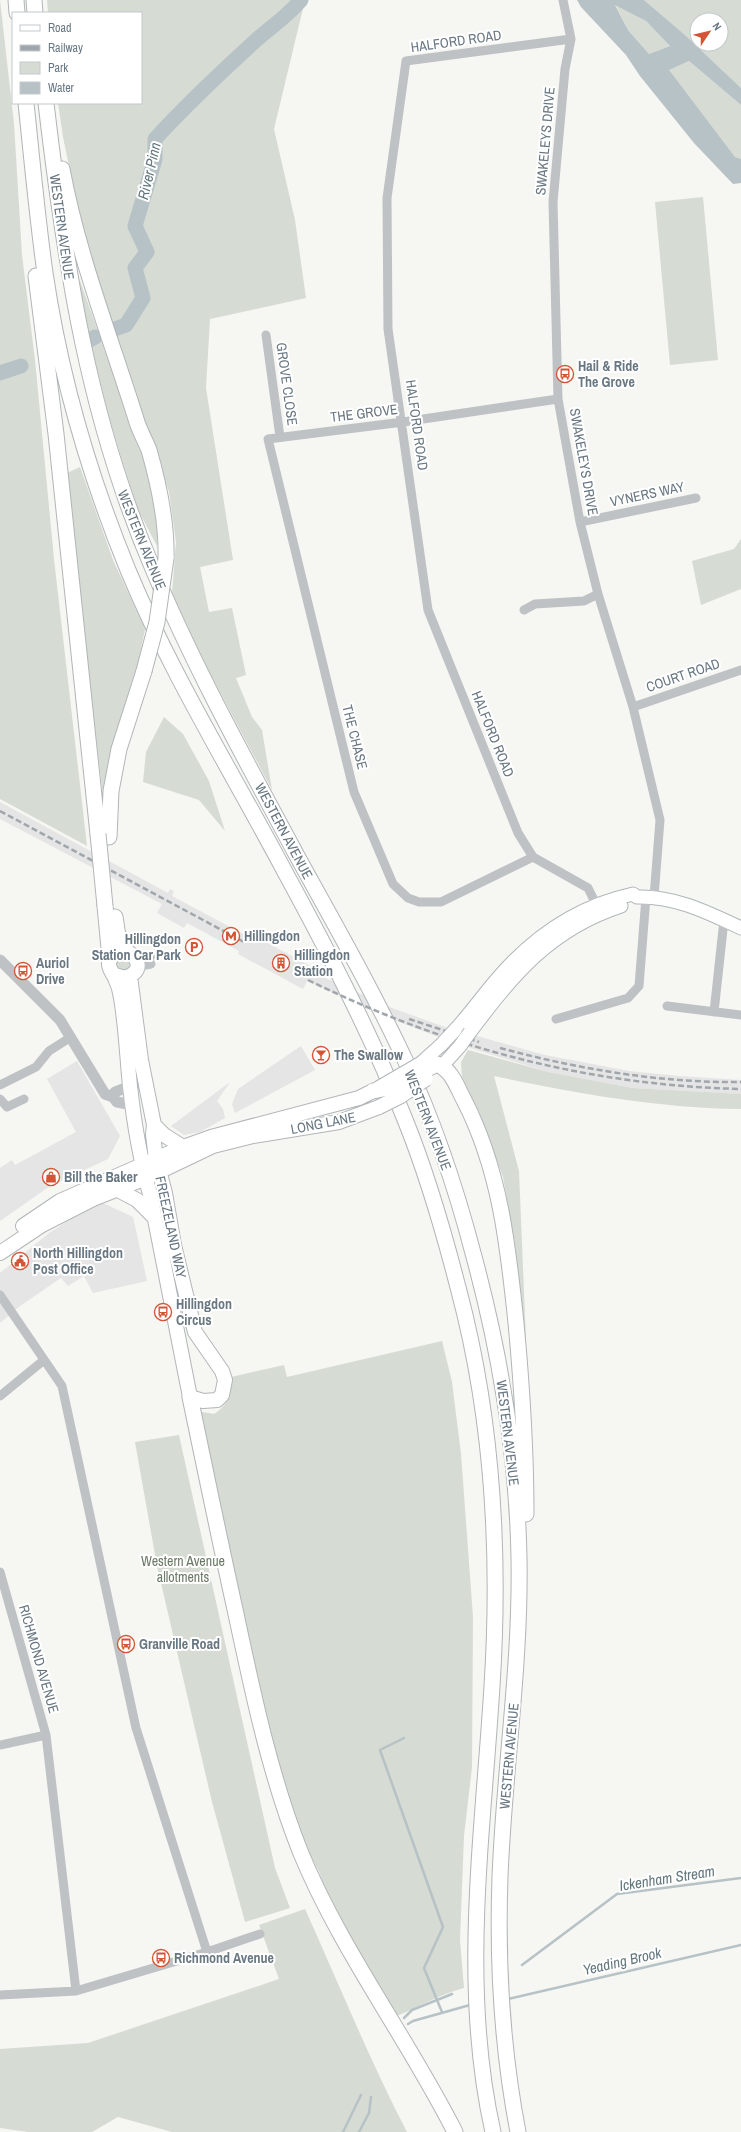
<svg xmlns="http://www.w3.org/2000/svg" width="741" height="2132" viewBox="0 0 741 2132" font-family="'Archivo Narrow',sans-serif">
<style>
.built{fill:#e4e5e4}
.green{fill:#d6dbd3;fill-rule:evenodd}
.water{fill:#b6c2c5;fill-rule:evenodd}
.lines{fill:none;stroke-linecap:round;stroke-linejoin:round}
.stream{stroke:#b6c2c5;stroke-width:2.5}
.river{stroke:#b6c2c5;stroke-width:15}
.secondary-casing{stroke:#b0b6ba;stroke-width:15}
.primary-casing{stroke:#b2b6b9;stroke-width:16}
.trunk-casing{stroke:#b1b5b8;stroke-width:17}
.minor{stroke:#bec2c5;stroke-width:9}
.tertiary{stroke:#bec2c5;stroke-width:11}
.secondary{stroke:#fff;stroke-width:13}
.primary{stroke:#fff;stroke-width:14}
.trunk{stroke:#fff;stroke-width:15}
.rail{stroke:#a0a6ab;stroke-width:2.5;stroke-dasharray:6 3;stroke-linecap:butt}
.secondary-bridge-casing{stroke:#b0b6ba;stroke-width:15;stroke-linecap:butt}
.primary-bridge-casing{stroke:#b2b6b9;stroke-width:16;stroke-linecap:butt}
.trunk-bridge-casing{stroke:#b1b5b8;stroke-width:17;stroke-linecap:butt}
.secondary-bridge{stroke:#fff;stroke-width:13}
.primary-bridge{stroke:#fff;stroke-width:14}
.trunk-bridge{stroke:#fff;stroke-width:15}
.labels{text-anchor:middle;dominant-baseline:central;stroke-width:4;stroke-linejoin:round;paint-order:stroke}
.street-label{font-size:14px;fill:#687782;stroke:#fff}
.poi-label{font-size:14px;font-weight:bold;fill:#687782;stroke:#fff;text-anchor:start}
.park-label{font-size:14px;fill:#6b7966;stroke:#fff}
.water-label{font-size:15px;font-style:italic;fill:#63787e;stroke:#fff}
</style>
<rect width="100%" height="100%" fill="#f6f6f3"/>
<!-- built -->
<path class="built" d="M0,802L168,893L170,889L174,891L172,896L247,936L249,933L314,968L312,972L392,1008L445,1027L545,1055L629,1071L679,1076L741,1080V1094L633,1088L548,1072L473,1049L436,1036L389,1018L307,981L303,989L238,954L239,951L187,923L184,928L157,913L162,904L0,819Z
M301,1046L315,1070L235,1113L232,1104L238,1089Z
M77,1061L120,1136L108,1159L50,1186L0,1221V1168L12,1160L15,1165L76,1132L47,1079Z
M230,1082L217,1101L223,1109L225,1118L200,1132L184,1135L171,1126Z
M103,1203L133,1217L147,1281L93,1293L84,1276L68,1286L61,1278L20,1306L0,1323V1273L49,1233L71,1219Z"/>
<!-- green -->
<path class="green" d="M0,0L14,124L22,255L35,360L54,559L87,846L0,799Z
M47,0H305L274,129L295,220L306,298L210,319L206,388L233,560L200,567L209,612L232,608L246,675L236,678L252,717L262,730L272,790L204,662L172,593L176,542L169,492L98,287L83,235L63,137L58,103H141V13H48Z
M644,0H741V88L685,35ZM697,20H721V44H697Z
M615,4L646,21L670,46L649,54L628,30Z
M689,61L741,105V159L735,157L668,70Z
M703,197L718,360L670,365L655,202Z
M79,278C93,317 107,357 121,396C139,444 161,494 157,546L136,506L109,417L85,321Z
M80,467L113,560L145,629L136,674L120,721L103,796L81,608L67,473Z
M741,539V589L701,605L692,561L734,549Z
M164,717L183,734L209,781L225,831L199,800L143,782L146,752Z
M116 964a7 7 0 1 1 14 0a7 7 0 1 1-14 0Z
M468,1050L548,1072L633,1088L741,1094V1109C657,1108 575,1093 494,1076L519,1171L528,1389L515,1244L503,1177L479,1112L462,1077L461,1062Z
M442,1341L452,1382L461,1454L473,1617L472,1767L464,1836L460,1940L464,1988C441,1994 420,2006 397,2016L374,1985L337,1921L319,1872L297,1829L276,1760L197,1411L214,1414C231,1403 228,1395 231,1377L284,1365L287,1377Z
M179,1435L275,1868L290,1908L245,1922L212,1802L157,1566L135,1442Z
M305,1909C339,1984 369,2059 407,2132H172L118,2117L92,2132H28L0,2128V2049L88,2043L279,1979L259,1925Z"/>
<!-- water -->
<path class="water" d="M577,0H644L685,35L741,88V105L689,61L669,70L735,157L741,159V183L733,184L694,143L640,76L626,55L581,7ZM615,5L646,21L670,46L649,54L628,30Z"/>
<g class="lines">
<!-- stream -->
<path class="stream" d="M404,1738L380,1750L443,1927L424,1968L437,2000L412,2010L404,2018
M522,1965L617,1894L741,1878
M508,1999L741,1945
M442,2012L437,2000L452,1994
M408,2024L413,2021L470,2005
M343,2132L361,2095
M359,2132L369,2113L371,2097"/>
<!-- river -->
<path class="river" d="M109,331L126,325L143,298L135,268L147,252L135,226L155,159V139C186,105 219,74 253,43C269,28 287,17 301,0
M88,341L95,337
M0,373L21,366"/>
<!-- secondary casing -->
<g class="secondary-casing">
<path id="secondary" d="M455,1030C470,1014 483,995 498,978C534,936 578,906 633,894L637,897C675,896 707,912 741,928
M470,1032C513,975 550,929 621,906
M421,1063L441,1045
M442,1066L460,1046"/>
</g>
<!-- primary casing -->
<g class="primary-casing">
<path id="primary" d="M115,975L125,978C161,965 109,931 109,964C109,970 113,973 115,978C118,984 120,991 121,998C126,1027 127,1057 130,1086C134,1123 140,1159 150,1194L190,1397L203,1401L217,1400L222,1395L225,1380L222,1371L195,1332L174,1245L165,1193L156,1159L153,1135L154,1125L141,1060L130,976
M154,1125L164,1135L183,1147
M116,1189L137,1200L153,1216
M23,1226L60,1201L183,1147L211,1137L359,1098L373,1091
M0,1253L42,1225L93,1199L146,1178L213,1146L253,1136L339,1122L379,1107"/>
</g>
<!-- trunk casing -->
<g class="trunk-casing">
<path id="trunk" d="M16,0L17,13
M34,0L35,13
M26,103C32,160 37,216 45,273C60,374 89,475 128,570C171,674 232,772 285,872C329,953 372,1036 406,1122C431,1184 449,1250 465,1315C494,1437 500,1561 492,1686C483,1834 460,1986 493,2132
M46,103C65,265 88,418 153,569C194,667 246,761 296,854C334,923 373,991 406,1062C434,1123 456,1188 473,1253C500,1352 517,1455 519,1558C521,1665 504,1771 500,1877C497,1962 502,2049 518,2132
M62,169C78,255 110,336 136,419C139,430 145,440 149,450C159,485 167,522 166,558
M36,276L56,434L98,834
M109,837L111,791L119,749L144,671
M105,906L110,959
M115,917L118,936L126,950
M423,1071L437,1064C452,1070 457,1087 464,1100C500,1170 508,1245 516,1323C522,1387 526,1450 526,1514
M190,1397C205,1469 220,1542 236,1614C253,1694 270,1775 300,1851C341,1951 407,2037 455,2132"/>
</g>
<!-- minor -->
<path class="minor" d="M563,0L571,39L565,69L553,202L558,399L580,522L598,594L633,707L660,820L654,897
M571,39L406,61L387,198L388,329L428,610L518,833L533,857L588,888L596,904
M266,335L280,437
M580,522L696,498
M524,610L535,604L584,601L598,594
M633,707L741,670
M533,857L441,902H419L408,898L393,884L354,792L268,439L403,422L558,399
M134,956H151
M136,969L140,966L151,964
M667,1006L741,1015
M714,1012L724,920
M556,1019L628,998L639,986L646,897
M0,1085L36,1067L49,1051L71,1037
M0,1099L7,1107L24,1099
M0,1295L62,1386L136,1728L207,1952
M0,1396L44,1360
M0,1572L46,1735L76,1991
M0,1745L46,1735
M0,1995L76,1991L207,1952L260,1934"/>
<!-- tertiary -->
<path class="tertiary" d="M0,960L60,1020L105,1094L113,1097L117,1102L133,1105
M113,1097L115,1092L130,1086"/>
<!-- secondary -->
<use href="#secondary" class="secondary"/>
<!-- primary -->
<use href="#primary" class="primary"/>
<!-- trunk -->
<use href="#trunk" class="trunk"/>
<!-- rail -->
<path class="rail" d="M0,811L244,942
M308,980C447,1048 586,1085 741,1089
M409,1019L479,1042
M500,1048C578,1069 660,1083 741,1082"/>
<!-- secondary-bridge casing -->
<g class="secondary-bridge-casing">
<path id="secondary-bridge" d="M441,1045L455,1030
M460,1046L470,1032
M378,1088L421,1063"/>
</g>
<!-- primary-bridge casing -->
<g class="primary-bridge-casing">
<path id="primary-bridge" d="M379,1107L401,1096L426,1079"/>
</g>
<!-- trunk-bridge casing -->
<g class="trunk-bridge-casing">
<path id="trunk-bridge" d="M144,671L157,622L166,558
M98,834L105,906
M373,1091L397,1086L423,1071"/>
</g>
<!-- secondary-bridge -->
<use href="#secondary-bridge" class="secondary-bridge"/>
<!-- primary-bridge -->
<use href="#primary-bridge" class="primary-bridge"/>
<!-- trunk-bridge -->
<use href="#trunk-bridge" class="trunk-bridge"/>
</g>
<!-- icons -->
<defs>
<g id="bus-ring" transform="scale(0.9)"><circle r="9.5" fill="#fff" stroke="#d45435" stroke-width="1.5"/><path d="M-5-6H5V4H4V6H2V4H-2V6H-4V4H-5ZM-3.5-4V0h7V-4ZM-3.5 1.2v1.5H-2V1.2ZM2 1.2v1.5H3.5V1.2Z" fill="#d45435"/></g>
<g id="metro-ring" transform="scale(0.9)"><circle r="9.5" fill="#fff" stroke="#d45435" stroke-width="1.5"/><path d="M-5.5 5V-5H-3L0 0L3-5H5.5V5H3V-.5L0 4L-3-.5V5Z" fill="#d45435"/></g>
<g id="parking-ring" transform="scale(0.9)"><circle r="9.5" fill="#fff" stroke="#d45435" stroke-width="1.5"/><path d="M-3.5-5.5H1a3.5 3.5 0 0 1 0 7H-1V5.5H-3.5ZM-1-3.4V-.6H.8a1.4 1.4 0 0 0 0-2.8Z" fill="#d45435"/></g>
<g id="building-ring" transform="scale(0.9)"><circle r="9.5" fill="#fff" stroke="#d45435" stroke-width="1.5"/><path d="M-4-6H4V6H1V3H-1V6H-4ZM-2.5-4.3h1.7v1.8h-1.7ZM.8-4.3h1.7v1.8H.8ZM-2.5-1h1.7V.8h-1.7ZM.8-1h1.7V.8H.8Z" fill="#d45435"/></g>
<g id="bar-ring" transform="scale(0.9)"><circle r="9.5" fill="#fff" stroke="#d45435" stroke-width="1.5"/><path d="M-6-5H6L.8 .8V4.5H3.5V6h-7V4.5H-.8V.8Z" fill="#d45435"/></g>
<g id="shop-ring" transform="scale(0.9)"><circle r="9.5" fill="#fff" stroke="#d45435" stroke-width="1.5"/><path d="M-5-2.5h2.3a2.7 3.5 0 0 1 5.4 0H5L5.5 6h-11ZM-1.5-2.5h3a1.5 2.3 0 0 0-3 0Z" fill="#d45435"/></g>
<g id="civic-ring" transform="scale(0.9)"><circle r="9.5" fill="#fff" stroke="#d45435" stroke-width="1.5"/><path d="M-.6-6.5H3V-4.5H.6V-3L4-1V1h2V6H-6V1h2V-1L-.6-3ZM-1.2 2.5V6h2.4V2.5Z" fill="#d45435"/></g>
</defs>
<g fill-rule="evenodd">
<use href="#bus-ring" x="565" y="374"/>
<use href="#metro-ring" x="231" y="936"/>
<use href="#parking-ring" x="194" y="947"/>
<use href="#building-ring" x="281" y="963"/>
<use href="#bus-ring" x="23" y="971"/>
<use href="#bar-ring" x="321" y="1055"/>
<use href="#shop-ring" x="51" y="1177"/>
<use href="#civic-ring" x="20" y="1261"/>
<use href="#bus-ring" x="163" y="1312"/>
<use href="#bus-ring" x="126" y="1644"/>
<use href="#bus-ring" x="161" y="1958"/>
</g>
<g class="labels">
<!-- street labels -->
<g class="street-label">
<text transform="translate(456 41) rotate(-8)">HALFORD ROAD</text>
<text transform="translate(545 141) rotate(-85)">SWAKELEYS DRIVE</text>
<text transform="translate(62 227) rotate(82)">WESTERN AVENUE</text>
<text transform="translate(287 384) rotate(82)">GROVE CLOSE</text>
<text transform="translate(364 413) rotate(-7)">THE GROVE</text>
<text transform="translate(417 425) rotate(82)">HALFORD ROAD</text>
<text transform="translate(584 462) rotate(80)">SWAKELEYS DRIVE</text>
<text transform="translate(647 494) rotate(-12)">VYNERS WAY</text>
<text transform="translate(142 540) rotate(68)">WESTERN AVENUE</text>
<text transform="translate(683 675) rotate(-19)">COURT ROAD</text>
<text transform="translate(493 734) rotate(68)">HALFORD ROAD</text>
<text transform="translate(355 737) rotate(76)">THE CHASE</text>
<text transform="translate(284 831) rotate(62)">WESTERN AVENUE</text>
<text transform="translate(428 1120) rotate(69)">WESTERN AVENUE</text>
<text transform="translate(323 1123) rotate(-11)">LONG LANE</text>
<text transform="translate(171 1227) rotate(78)">FREEZELAND WAY</text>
<text transform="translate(508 1433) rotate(83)">WESTERN AVENUE</text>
<text transform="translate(39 1659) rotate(74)">RICHMOND AVENUE</text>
<text transform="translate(509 1756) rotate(-85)">WESTERN AVENUE</text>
</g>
<!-- poi labels -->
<g class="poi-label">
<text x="578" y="366">Hail &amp; Ride<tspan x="578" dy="16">The Grove</tspan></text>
<text x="244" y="936">Hillingdon</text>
<text x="181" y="939" text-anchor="end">Hillingdon<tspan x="181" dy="16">Station Car Park</tspan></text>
<text x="294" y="955">Hillingdon<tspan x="294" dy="16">Station</tspan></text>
<text x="36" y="963">Auriol<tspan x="36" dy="16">Drive</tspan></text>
<text x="334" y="1055">The Swallow</text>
<text x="64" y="1177">Bill the Baker</text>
<text x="33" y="1253">North Hillingdon<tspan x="33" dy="16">Post Office</tspan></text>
<text x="176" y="1304">Hillingdon<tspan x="176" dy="16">Circus</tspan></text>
<text x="139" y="1644">Granville Road</text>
<text x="174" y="1958">Richmond Avenue</text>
</g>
<!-- park labels -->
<g class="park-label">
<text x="183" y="1561">Western Avenue<tspan x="183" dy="16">allotments</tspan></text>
</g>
<!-- water labels -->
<g class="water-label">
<text transform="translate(149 171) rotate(-77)">River Pinn</text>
<text transform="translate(667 1878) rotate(-9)">Ickenham Stream</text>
<text transform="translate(622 1961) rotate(-13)">Yeading Brook</text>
</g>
</g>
<!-- legend -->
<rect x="12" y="12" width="130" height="92" fill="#ffffff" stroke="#c3c9cd"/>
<rect x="20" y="25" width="20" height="6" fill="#ffffff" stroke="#c3c9cd"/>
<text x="48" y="32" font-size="12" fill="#687782">Road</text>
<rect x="20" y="45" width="20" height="6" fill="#a0a6ab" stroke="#c3c9cd"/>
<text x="48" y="52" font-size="12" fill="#687782">Railway</text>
<rect x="20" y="62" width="20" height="12" fill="#d6dbd3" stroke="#c3c9cd"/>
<text x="48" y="72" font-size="12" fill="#687782">Park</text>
<rect x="20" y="82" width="20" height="12" fill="#b6c2c5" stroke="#c3c9cd"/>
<text x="48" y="92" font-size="12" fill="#687782">Water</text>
<!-- north arrow -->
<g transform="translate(709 32) rotate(55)"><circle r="19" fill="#ffffff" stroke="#c3c9cd"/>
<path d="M0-3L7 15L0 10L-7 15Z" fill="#d45435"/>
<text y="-6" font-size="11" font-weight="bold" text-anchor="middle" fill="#687782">N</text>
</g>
</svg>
